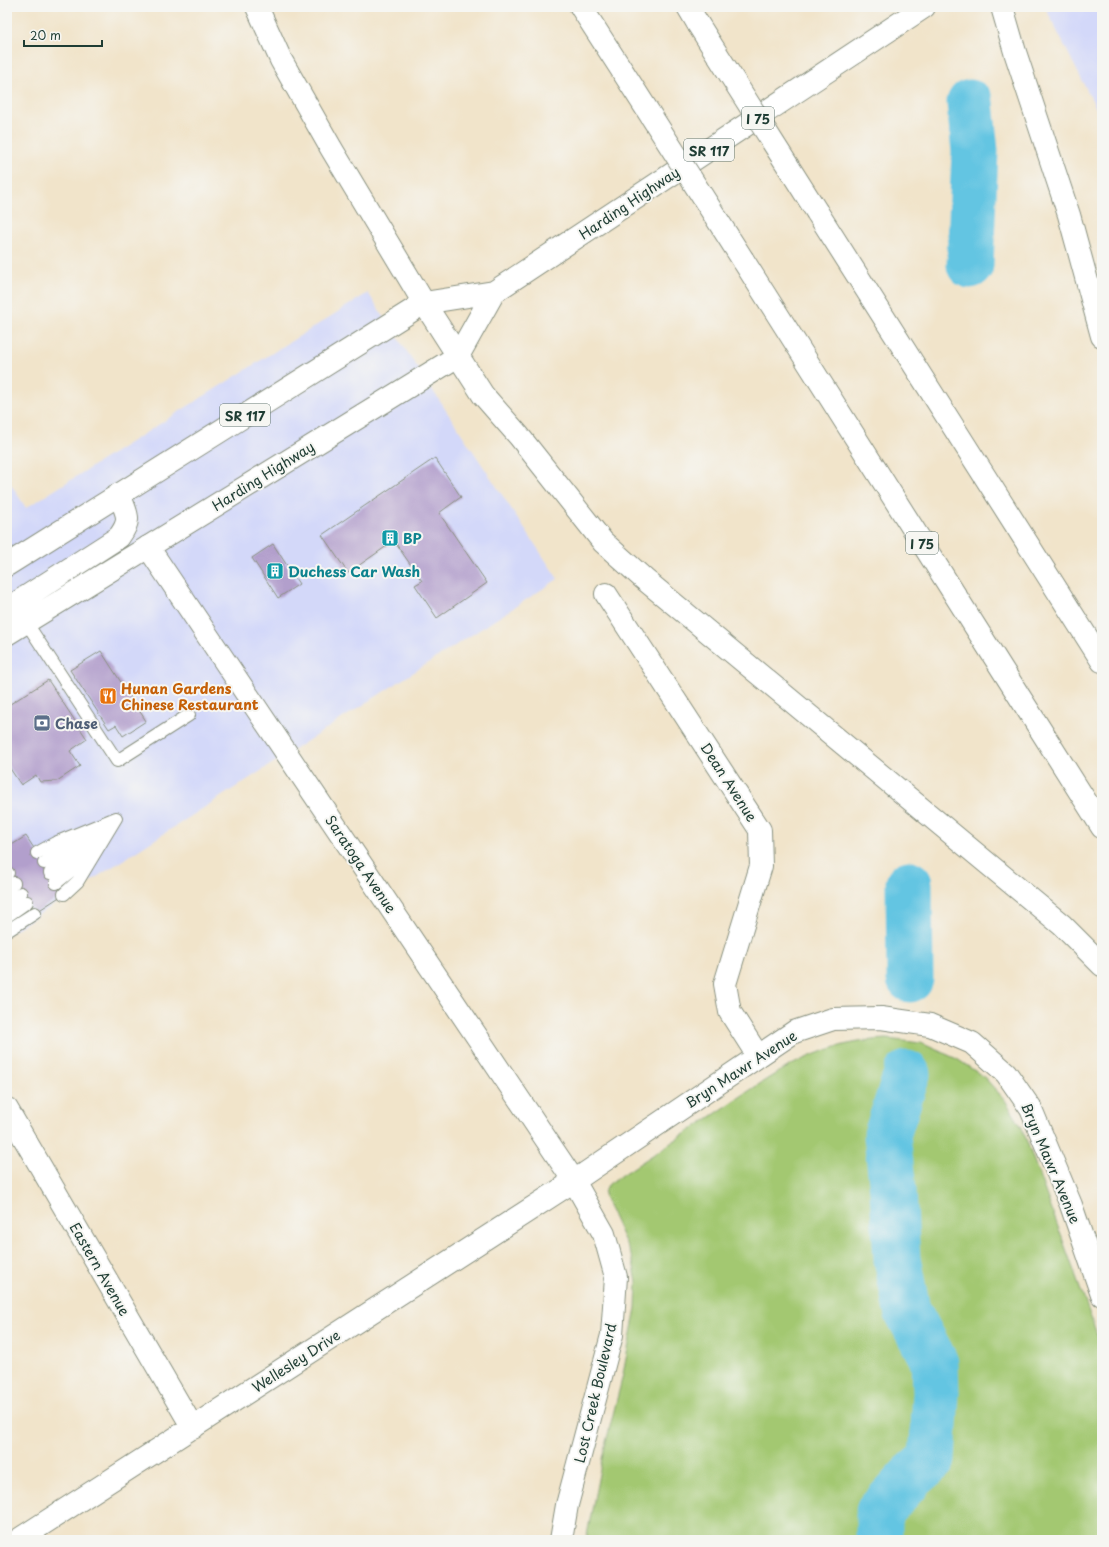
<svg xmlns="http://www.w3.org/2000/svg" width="1109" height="1547" viewBox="0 0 1109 1547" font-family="'Playpen Sans',sans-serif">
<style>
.built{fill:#d3d8f9}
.green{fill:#a3c871;stroke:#618252}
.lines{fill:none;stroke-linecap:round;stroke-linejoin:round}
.river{stroke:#64c5e2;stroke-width:47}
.building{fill:#b29fcc}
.service-casing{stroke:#88907f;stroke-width:14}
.minor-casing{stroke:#88907f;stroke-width:24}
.primary-casing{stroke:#88907f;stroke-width:24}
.motorway-casing{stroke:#88907f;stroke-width:24}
.service{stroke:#fff;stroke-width:12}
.minor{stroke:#fff;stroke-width:22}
.primary{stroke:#fff;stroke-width:22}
.motorway{stroke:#fff;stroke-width:22}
.motorway-bridge-casing{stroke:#88907f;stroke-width:24;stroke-linecap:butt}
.motorway-bridge{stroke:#fff;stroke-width:22}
.labels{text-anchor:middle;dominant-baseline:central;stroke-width:4;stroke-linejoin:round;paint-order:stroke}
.shield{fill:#f6f6f2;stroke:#60746d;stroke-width:1}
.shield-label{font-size:13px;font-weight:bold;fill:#1f3d34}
.street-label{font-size:14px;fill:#1f3d34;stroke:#f6f6f2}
.culture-label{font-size:14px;font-weight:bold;fill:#0d838f;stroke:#f6f6f2;text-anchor:start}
.food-label{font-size:14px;font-weight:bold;fill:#c56008;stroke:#f6f6f2;text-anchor:start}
.service-label{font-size:14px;font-weight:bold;fill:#4e5e75;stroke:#f6f6f2;text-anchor:start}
</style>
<rect width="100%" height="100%" fill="#f6f6f2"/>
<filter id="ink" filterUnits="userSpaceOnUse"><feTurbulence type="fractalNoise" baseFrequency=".025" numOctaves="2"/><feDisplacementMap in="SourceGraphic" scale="8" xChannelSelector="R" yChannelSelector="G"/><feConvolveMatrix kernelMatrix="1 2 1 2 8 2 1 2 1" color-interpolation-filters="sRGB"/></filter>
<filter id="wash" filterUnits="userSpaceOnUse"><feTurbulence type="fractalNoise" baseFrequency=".012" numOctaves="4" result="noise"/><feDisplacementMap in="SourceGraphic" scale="16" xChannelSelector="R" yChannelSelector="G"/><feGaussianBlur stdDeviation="0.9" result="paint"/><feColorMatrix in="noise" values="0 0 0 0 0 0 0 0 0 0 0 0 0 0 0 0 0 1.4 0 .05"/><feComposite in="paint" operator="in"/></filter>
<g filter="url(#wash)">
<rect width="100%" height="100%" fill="#f1e4ca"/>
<!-- built -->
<path class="built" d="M1045,7H1102V120Z
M368,293L558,579L7,935V478L26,508Z"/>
<!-- green -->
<path class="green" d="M886,1039L921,1043L957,1059L984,1077L1005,1100L1022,1128L1102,1348V1540H586L603,1454L622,1379L636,1308L637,1282L632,1257L605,1199C603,1192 605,1188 610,1183C643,1161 676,1140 709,1118C769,1078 810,1043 886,1039Z"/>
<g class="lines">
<!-- river -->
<path class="river" d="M970,103L975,151L970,265
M909,884L910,979
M879,1540V1512L912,1476L932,1459L936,1393L935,1363L907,1310L897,1259L893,1191L887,1135L907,1074"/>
</g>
<g id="blocks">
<!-- building -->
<path class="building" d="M435,458L461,497L439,513L487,583L437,618L415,585L422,581L394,541L348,573L322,535Z
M273,544L299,584L278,598L252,558Z
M101,651L146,721L123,736L116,725L109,729L70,670Z
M48,680L87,739L70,751L80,766L57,781L40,782L36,775L21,785L7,764V706Z
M26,836L64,894L35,913L7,872V848Z"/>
</g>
</g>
<g filter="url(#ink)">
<use href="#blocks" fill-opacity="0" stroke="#88907f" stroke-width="1"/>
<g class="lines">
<!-- service casing -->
<g class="service-casing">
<path id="service" d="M26,622L117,761L189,715
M37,853L55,843L116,818
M44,863L82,839
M7,873H8
M50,873L107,826
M56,883L72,870L92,847
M7,888L14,883
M64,894L78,881L116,818
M7,902L21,893
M7,916L27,902
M7,931L35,913"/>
</g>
<!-- minor casing -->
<g class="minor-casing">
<path id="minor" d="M148,547L574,1181L604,1234L616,1277L612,1335L567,1505L561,1540
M606,594L760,830L761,866L725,984L730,1012L758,1056
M7,1109L193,1428
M18,1540L574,1181L794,1032L833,1019L881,1018L930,1025L972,1043L1006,1073L1031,1109L1071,1205L1102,1295"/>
</g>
<!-- primary casing -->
<g class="primary-casing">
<path id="primary" d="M7,565L424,303L494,292L924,7
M7,609L119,537C133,518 126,514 119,494
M7,634L458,356L494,292"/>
</g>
<!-- motorway casing -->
<g class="motorway-casing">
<path id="motorway" d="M257,7L281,60L331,148L424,303L483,395L519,436L603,542L644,579L1062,925L1102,965
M581,7L623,72
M688,7L698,24
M1002,7L1015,52L1069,215L1102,336
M817,212L1102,661
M743,260L1102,827"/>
</g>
<!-- service -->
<use href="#service" class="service"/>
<!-- minor -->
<use href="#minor" class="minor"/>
<!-- primary -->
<use href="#primary" class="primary"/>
<!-- motorway -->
<use href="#motorway" class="motorway"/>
<!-- motorway-bridge casing -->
<g class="motorway-bridge-casing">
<path id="motorway-bridge" d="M698,24L817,212
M623,72L743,260"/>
</g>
<!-- motorway-bridge -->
<use href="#motorway-bridge" class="motorway-bridge"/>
</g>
</g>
<!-- icons -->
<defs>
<g id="building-square" transform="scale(0.9)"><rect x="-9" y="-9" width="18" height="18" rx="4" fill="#0f9aa8" stroke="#f6f6f2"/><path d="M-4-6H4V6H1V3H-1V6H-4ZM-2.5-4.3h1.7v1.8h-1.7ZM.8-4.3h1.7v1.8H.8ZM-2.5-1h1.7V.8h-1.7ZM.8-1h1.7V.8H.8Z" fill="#fff"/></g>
<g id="restaurant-square" transform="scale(0.9)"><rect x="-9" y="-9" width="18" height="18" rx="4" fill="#e8710a" stroke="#f6f6f2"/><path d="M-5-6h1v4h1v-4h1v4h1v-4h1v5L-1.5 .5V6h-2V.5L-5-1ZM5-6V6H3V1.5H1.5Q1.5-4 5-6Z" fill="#fff"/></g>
<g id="bank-square" transform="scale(0.9)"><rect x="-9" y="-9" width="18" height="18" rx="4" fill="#5c6f8a" stroke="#f6f6f2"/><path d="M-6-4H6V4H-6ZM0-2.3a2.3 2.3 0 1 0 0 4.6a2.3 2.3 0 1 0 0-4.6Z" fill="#fff"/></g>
</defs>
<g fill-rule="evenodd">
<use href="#building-square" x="390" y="538"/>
<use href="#building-square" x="275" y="571"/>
<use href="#restaurant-square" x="108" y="696"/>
<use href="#bank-square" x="42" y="723"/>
</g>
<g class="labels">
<!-- shield labels -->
<g class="shield">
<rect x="742" y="107" width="32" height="22" rx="3"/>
<rect x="684" y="139" width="50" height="22" rx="3"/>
<rect x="220" y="404" width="50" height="22" rx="3"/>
<rect x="906" y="532" width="32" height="22" rx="3"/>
</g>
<g class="shield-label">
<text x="758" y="118">I 75</text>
<text x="709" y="150">SR 117</text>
<text x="245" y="415">SR 117</text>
<text x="922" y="543">I 75</text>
</g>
<!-- street labels -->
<g class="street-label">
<text transform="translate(629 203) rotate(-34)">Harding Highway</text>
<text transform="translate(263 476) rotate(-32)">Harding Highway</text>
<text transform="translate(729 782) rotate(57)">Dean Avenue</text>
<text transform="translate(361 864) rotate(56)">Saratoga Avenue</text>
<text transform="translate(741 1069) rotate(-33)">Bryn Mawr Avenue</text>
<text transform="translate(1051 1163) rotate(67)">Bryn Mawr Avenue</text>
<text transform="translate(100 1269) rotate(60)">Eastern Avenue</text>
<text transform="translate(296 1361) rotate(-33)">Wellesley Drive</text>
<text transform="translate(595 1393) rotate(-77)">Lost Creek Boulevard</text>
</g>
<!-- culture labels -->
<g class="culture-label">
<text x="403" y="538">BP</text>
<text x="288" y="571">Duchess Car Wash</text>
</g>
<!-- food labels -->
<g class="food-label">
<text x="121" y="688">Hunan Gardens<tspan x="121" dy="16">Chinese Restaurant</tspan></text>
</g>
<!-- service labels -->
<g class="service-label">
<text x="55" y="723">Chase</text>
</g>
</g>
<!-- margin -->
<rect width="1109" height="1547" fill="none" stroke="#f6f6f2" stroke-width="24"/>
<!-- scale -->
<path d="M24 40v6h78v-6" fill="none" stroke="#1f3d34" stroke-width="2"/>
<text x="30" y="40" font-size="12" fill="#1f3d34" stroke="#f6f6f2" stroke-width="3" paint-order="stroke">20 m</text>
</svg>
